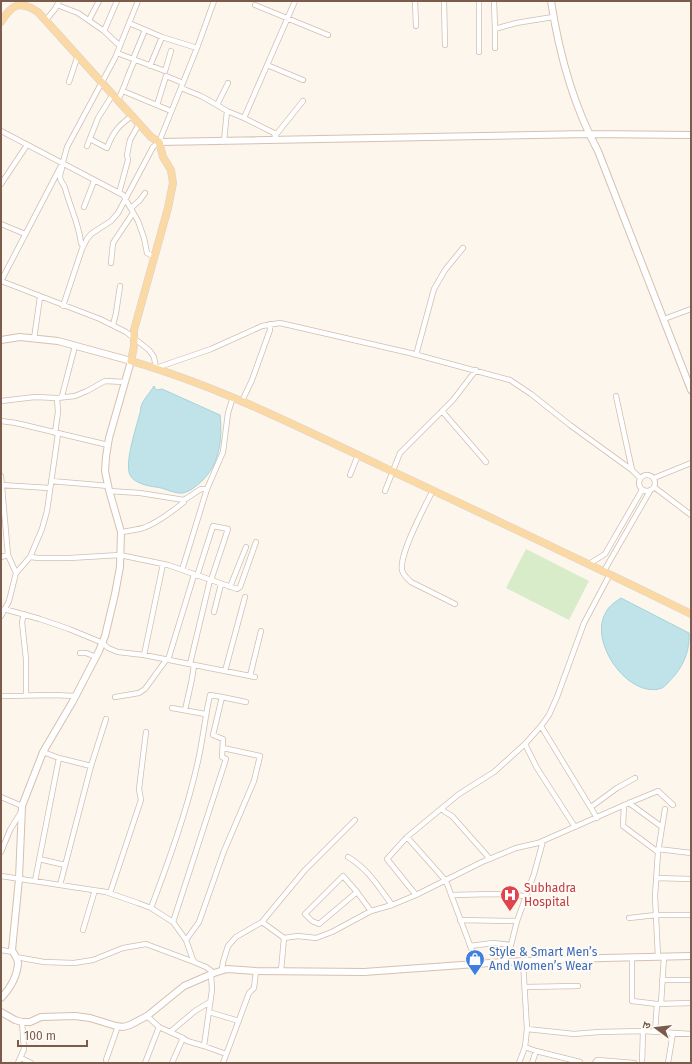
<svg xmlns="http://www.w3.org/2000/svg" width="692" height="1064" viewBox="0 0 692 1064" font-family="'Fira Sans','Noto Sans Devanagari',sans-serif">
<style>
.green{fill:#d8ecc9}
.water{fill:#bfe3e8;stroke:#a5d3da}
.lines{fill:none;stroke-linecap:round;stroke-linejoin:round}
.street-casing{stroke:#d1beb0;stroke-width:6}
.secondary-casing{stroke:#d6c0b0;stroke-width:8}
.primary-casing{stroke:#dad1cd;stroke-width:8}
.street{stroke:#fff;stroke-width:4.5}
.secondary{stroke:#fff;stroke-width:6}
.primary{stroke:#fbd9a5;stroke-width:7}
.labels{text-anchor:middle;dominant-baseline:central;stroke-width:4;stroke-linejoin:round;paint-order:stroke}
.health-label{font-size:12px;fill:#be3a42;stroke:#fffaf3;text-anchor:start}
.shop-label{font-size:12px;fill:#366cbe;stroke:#fffaf3;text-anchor:start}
</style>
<rect width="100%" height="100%" fill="#fdf6ec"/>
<!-- green -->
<path class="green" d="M526,549L589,581L569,620L506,588Z"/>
<!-- water -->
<path class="water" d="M154,386L156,390L162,389L220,415C223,441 219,469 196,486C193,489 187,492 183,493C174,494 165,488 156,487C147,486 134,483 130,475C124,463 137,425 140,413C141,411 140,409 141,407C143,399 150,393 154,386Z
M621,598L689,633C690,648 685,663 675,675C671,679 667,685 662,688C657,690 652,690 647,689C619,684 590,638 606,612C609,606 615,602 621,598Z"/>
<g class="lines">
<!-- street casing -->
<g class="street-casing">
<path id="street" d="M415,1L416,26
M444,1L445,45
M494,1L495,29L516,23L553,17
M57,5L78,13L104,31L120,46
M255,5L328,35
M46,20L55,9L59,1
M89,20L99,1
M129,23L162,37L197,48
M104,31L117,1
M495,48V29
M479,52V1
M117,53L165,71L171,51
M133,59L145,30
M267,65L303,80
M150,66L162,37
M69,82L78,55
M181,88L201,96L217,105
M123,91L171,111
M118,100C125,87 128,73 135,60
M157,105L166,76L183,83
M227,111L244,118L274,133L277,140
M244,118L295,1
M1,131L123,195L138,221L144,238L147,253L154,257
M275,136L303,101
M90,139L107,148C113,132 119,125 132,116
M224,141L227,111L217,105L228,83
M87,146L98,118L113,94
M62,168C61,171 60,174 60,177C60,182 64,184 65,188C70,207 79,224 81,243L83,246
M1,184L27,145
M119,193L128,160L127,155L130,140L139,124
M84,207L94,181
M131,208L140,200L145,193
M1,224L25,234
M111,263L113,243L133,213
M1,281L100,319L126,332L149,350L154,357L156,368L211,349L262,326L280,323L410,353L510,380L531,394L570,425L632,470L640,478
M1,281L63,162L67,147L115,58L138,1
M63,306L82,249L87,239L91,234L111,221L118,213L153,147L159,142L197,48L214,1
M664,319L691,309
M113,325L116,313L120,286
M34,339L40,297
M416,355L434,289L445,270L463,248
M62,396L75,346
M616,396L632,470
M1,401L35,397L57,398L75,396L87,391L105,381L125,382
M242,401L252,380L270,330V324
M442,411L486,462
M1,421L16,423L108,445
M55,433L58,412L57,398
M639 483a8 8 0 1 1 16 0a8 8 0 1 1-16 0Z
M350,475L358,455
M1,476L8,555L16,573
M654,478L691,463
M51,481L109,486
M1,485L50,488
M654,487L691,515
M433,490C425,506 399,554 402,570C403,575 408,579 411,582L455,604
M109,491L140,493L184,500L201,489H207
M385,491L400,453L453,400L476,370
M121,532C128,531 136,530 143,528C155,524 174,510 184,502V500
M1,557L8,555
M30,557L39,558H69L120,555L168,565L237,589L240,587L256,542
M589,564L605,554L642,490
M182,570L207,489L223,452L228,413L233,397
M604,571L650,491
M610,574L584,623L557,697L549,715L541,726L525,744L494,772L459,794L407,837L387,859L416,895L482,862L516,848L538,843L629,803L658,791L673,805
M197,576L213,526L228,529L211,580
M230,587L246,547
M4,609L40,619L69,629L103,643L108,648L118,652L144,655L255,677
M214,612L221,584
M24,614L22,622L26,659V695
M1,616L9,601L16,573L30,557L42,529L47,511L58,434
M80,653H86L96,657
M144,655L163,564
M168,660L194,575
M190,664L210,580
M225,671L245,597
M250,676L261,631
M1,696L54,695L75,696
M115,697L139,693L145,689L166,660
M172,708L205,714
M185,710L192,679L194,665
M541,726L597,818
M525,744L537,768L575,827
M43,752L59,758L91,766L106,719
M1,797L22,806
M629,803L662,827
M624,805L623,826L658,852
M591,807L617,788L635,778
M442,808L445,812L452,816L490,859
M407,837L446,881L477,964
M658,849L691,853
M1,852L10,830L21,812
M348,857C368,869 378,886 392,905L416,895
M39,859L65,865
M1,876L106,892L138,903L151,908L173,922L186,940L193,960L196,963L206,967L214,973
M656,878L691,879
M35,881L59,758
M60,885L91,766
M357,892L343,876L305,914L312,921L319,924L357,892L371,911
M110,893L141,800L139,789L146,732
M451,895L495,894L526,896
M151,908C169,860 187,811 198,761C203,739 205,717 210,695L222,697
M629,918L656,915H691
M460,920L517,921
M173,922L226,759L222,757L223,739L213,735L222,697L246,702
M262,922L284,938
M83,930L95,890
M186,940L199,922L224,851L254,781L260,756L223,748
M470,946L493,943L511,945
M1,950L13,952
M16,957L44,962L74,963L93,960L123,948L146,944L194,962
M632,957V1001L657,1004L691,1003
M658,957L655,896L658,852L665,809
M504,962L511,945L517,921L534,874L543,841
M523,962L527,1029L525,1047L536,1051L580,1062V1063
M222,970L223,962L228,946L236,937L262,922L305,870L355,820
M281,971L284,938L298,936L316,938L332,932L371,911L392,905
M211,974L212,990L204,1046L226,1054
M662,980H691
M525,987L578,986
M661,1004L664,956
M209,1012L239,1021
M147,1016L159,1027L170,1032L195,1011L210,1002
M527,1029L574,1034L599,1032L643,1031L691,1034
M170,1032L183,1038L172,1063
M655,1032L657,1004
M183,1038L187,1041L204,1046
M21,1058L31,1063
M106,1060L118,1026
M18,1063L24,1049L22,1022
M145,1063L159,1027
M223,1063L249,993L254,988L256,971
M519,1063L525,1047
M532,1063L536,1051
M595,1063L597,1060L634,1063
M642,1063L643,1031
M668,1063L673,1033"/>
</g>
<!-- secondary casing -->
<g class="secondary-casing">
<path id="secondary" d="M551,1C559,53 573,105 598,151L691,390
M159,142L589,134L691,135
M1,340L20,337L58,341L131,361L109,438L106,457L105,471L109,490L121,532L120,567L115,594L105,636L99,651L73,701L43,752L22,806L19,879L12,950C14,954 17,957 18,962C18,975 10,989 1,998
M1,1012L15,1020L22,1022H30L41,1017L75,1016L90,1018L116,1026L123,1027L130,1025L147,1016L184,986L214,973L227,969L256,971L364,972L504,962L603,958L691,956"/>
</g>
<!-- primary casing -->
<g class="primary-casing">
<path id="primary" d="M1,22C12,4 20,0 38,12L151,137L159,142L163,157L171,170L173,183L168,208L134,330V346L131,361C218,386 299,427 381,466C485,515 588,563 691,614"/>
</g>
<!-- street -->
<use href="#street" class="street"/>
<!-- secondary -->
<use href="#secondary" class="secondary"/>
<!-- primary -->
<use href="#primary" class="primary"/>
</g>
<!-- icons -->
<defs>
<g id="hospital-pin" transform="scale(1)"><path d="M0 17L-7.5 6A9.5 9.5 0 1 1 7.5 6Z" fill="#e0444e" stroke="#fffaf3"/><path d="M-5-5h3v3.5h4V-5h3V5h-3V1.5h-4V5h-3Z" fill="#fff"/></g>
<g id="shop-pin" transform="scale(1)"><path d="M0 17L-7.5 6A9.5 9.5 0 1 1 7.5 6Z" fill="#3f7fe0" stroke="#fffaf3"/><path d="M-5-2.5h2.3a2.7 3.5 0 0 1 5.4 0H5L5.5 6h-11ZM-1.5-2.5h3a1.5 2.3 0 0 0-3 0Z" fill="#fff"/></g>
</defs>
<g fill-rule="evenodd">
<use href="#hospital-pin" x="510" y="895"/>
<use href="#shop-pin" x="475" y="959"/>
</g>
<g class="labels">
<!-- health labels -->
<g class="health-label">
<text x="524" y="888">Subhadra<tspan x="524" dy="14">Hospital</tspan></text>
</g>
<!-- shop labels -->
<g class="shop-label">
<text x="489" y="952">Style &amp; Smart Men’s<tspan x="489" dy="14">And Women’s Wear</tspan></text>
</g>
</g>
<!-- border -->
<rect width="692" height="1064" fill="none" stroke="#7a5c4d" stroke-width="4"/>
<!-- north arrow -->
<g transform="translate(656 1028) rotate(285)" stroke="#fffaf3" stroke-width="3" paint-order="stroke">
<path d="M0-3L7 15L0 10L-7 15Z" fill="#7a5c4d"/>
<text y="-6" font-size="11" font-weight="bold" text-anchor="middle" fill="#7a5c4d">उ</text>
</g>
<!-- scale -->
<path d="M18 1040v6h69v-6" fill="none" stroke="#7a5c4d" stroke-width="2"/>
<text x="24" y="1040" font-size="12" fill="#7a5c4d" stroke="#fffaf3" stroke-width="3" paint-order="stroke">100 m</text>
</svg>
